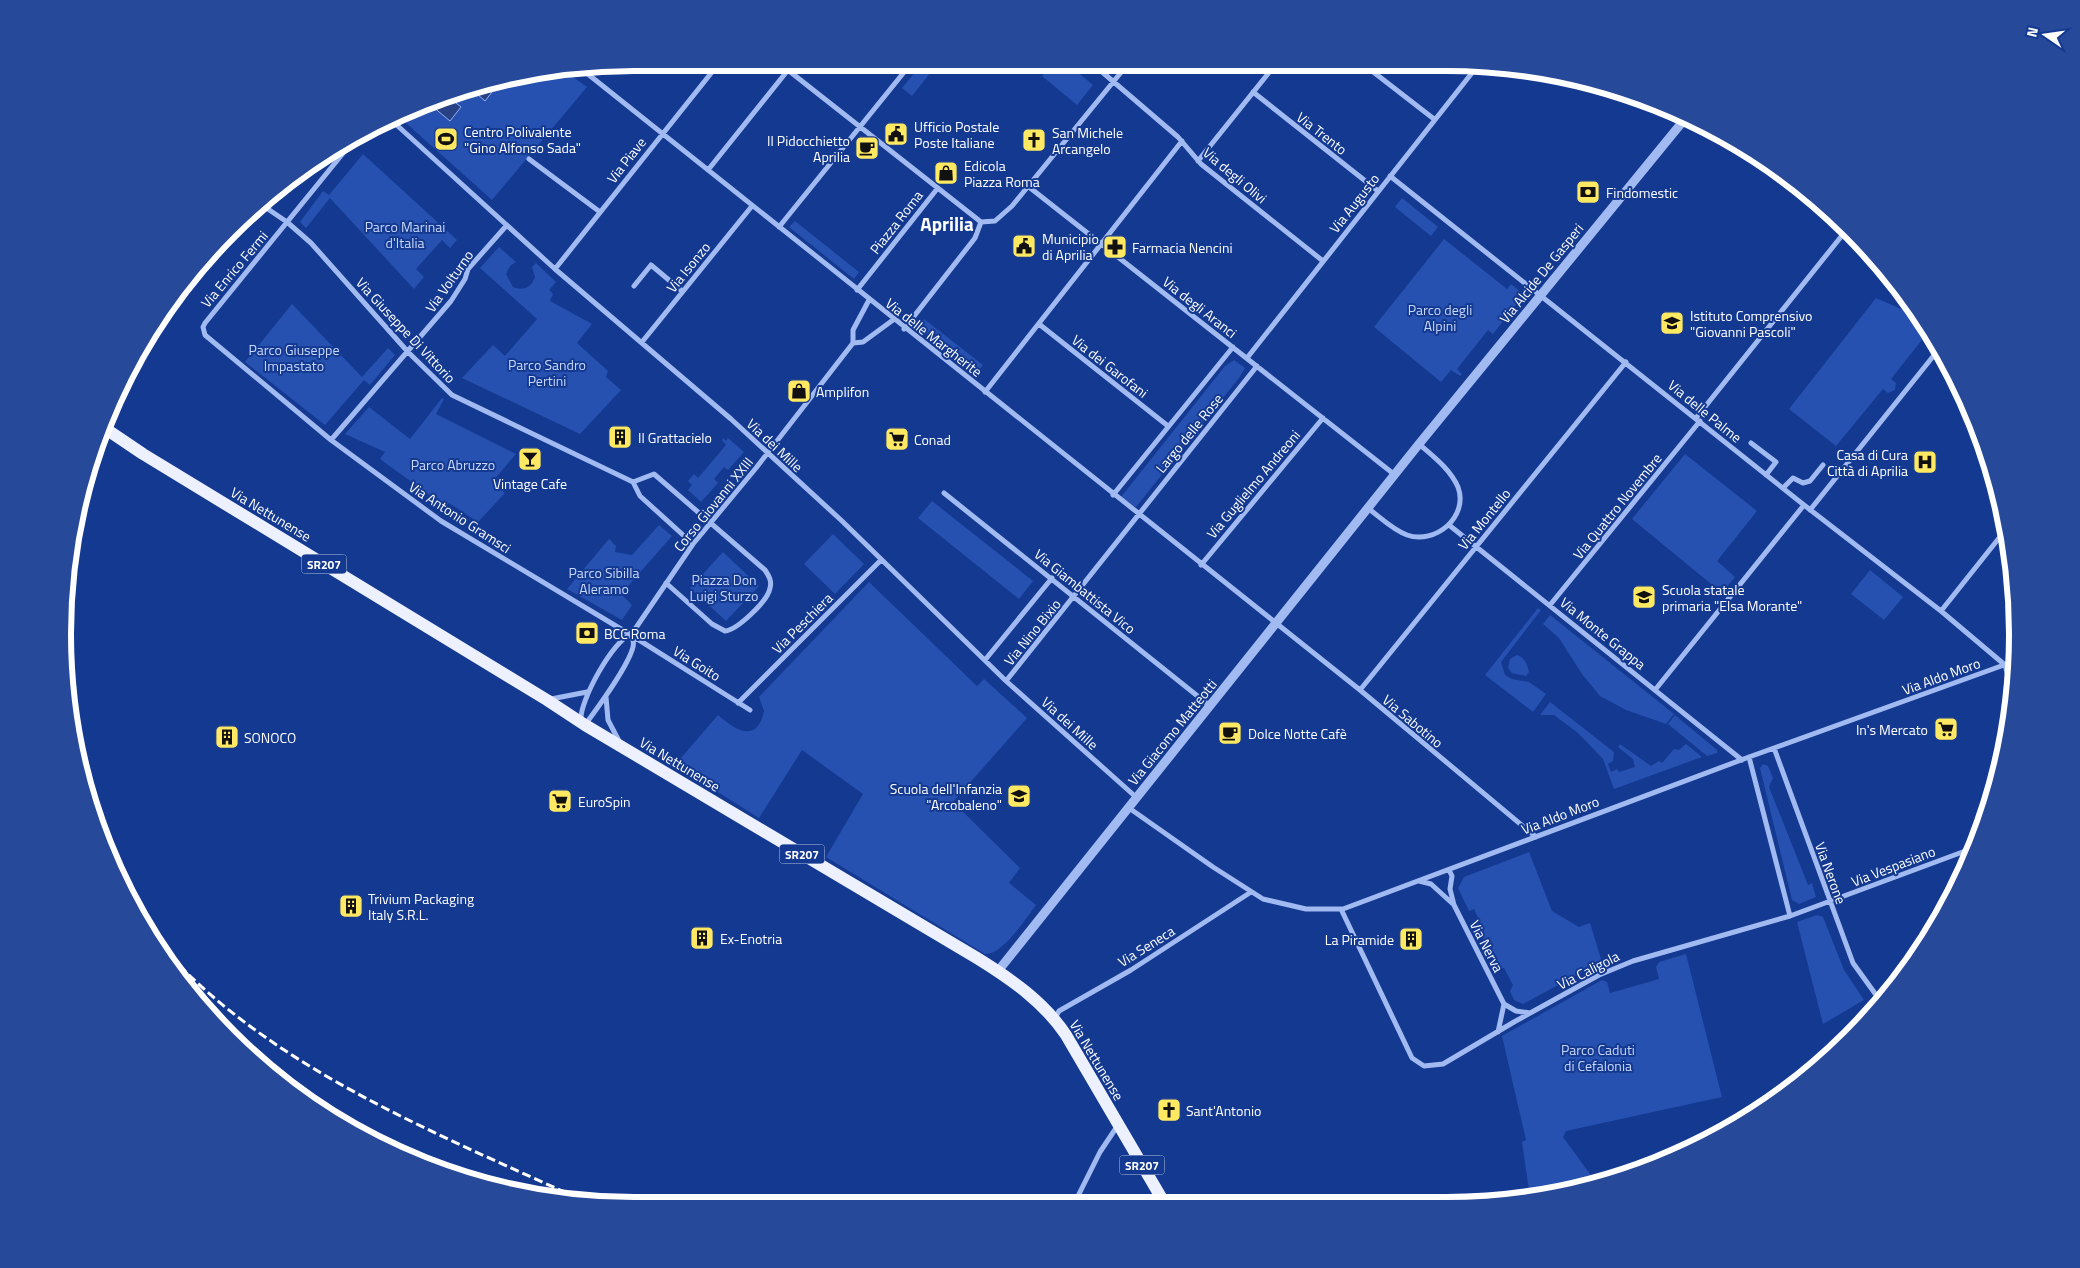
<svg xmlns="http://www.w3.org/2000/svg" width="2080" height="1268" viewBox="0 0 2080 1268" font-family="'Titillium Web',sans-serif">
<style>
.green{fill:#2651b0}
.water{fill:#274184;stroke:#93b2f4}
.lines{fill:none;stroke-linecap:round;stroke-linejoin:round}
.minor{stroke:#a1baf1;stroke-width:5}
.tertiary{stroke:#a1baf1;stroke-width:9}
.primary{stroke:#ecf0ff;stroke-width:12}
.rail{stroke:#fff;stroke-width:3;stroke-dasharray:9 4;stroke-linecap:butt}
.labels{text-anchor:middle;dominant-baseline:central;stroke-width:4;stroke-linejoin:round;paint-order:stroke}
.shield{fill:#143991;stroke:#b8c4de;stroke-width:1}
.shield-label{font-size:12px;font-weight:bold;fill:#fff}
.poi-label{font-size:14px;fill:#fff;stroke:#143991;text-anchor:start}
.street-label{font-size:14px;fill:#fff;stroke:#143991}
.park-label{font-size:14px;fill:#c8d8fc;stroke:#143991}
.district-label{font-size:19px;font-weight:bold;fill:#fff;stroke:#143991}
.rim{fill:none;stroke:#fff;stroke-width:6}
</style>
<rect width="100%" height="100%" fill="#143991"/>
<!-- green -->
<path class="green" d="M1051,65H1069L1093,85L1077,105L1042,76Z
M920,66L931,72L912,96L902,88Z
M559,67L587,87L492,200L397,115L451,93Z
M363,154L457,240L450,248L442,240L416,269L424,277L414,289L330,198L306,228L300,222L323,191L329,195Z
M1402,198L1438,227L1431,236L1395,207Z
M795,221L859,272L854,279L789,227Z
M1444,239L1507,289L1511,284L1524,295L1493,334L1488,330L1457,369L1462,374L1460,376L1451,370L1441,382L1374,327Z
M499,247L516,262L510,266L506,274L513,287C523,291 531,288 535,277L532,267L536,263L556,282L549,290L553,294L550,301L592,324L577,343L608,371L606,377L621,390L580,434L462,378L493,345L505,356L537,319L480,268Z
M1876,298L1922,318L1929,331L1891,379L1896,383L1895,390L1888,393L1883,389L1836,446L1789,409Z
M292,304L362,377L388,348L395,355L370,385L364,380L325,425L245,362Z
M924,319L983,365L976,374L918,328Z
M1234,360L1245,368L1239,378L1136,507L1121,497L1225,366Z
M442,398L444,399L436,414L516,454L492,482L505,493L478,522L449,503L446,507L380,459L385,452L345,434L369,407L410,439Z
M723,438L726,441L728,438L744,452L728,470L724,467L714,479L718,483L701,502L688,490L692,485L688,481L694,474L698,478L726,445L722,440Z
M1685,454L1757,511L1717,561L1735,577L1722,593L1632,519Z
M932,501L1033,581L1019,599L918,518Z
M659,525L672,536L621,594L632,605L622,620L567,589L609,539L616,546L615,552L632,555Z
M833,534L864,564L835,594L804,564Z
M723,552L759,586L726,621L690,588Z
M1870,570L1903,597L1884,620L1851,594Z
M869,582L977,686L984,679L1027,718L953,802L1020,868L1009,883L1036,905C1026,918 1003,955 985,954L826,857L863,794L802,750L759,818L675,765L718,715C734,729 757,745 764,711L759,697Z
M1538,608L1541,610L1501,662L1505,675L1512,679L1529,682L1546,694L1533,712L1485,675Z
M1550,615L1674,714L1666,724L1626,710L1600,696L1582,674L1559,638L1543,624Z
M1517,655C1525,658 1527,664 1529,672L1526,676L1512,673L1508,668L1510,659Z
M1550,702L1614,752L1613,761L1608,764L1611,772L1617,769L1619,772L1635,767L1633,759L1618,747L1620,744L1651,766L1659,761L1662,763L1674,749L1679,750L1686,744L1702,757L1614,789L1603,759L1578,733L1554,715H1540Z
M1675,715L1717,750V753L1707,756L1668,724Z
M1763,764L1768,766L1773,778L1769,787L1808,885L1812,883L1816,897L1799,904L1792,900L1760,768Z
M1529,852L1552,911L1579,927L1590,923L1601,959L1599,963L1523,1004L1514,1000L1510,991L1513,985L1504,968L1498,969L1479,931L1483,928L1474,909L1469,911L1458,888L1464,877Z
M1817,915L1823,917L1844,970L1864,1000L1823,1024L1797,922Z
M1686,954L1722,1097L1566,1131L1563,1137L1598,1185L1530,1197L1522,1142L1526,1140L1502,1036L1602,980L1607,982L1610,993L1659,979L1656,967L1659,962Z"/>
<!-- water -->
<path class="water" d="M497,82L499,83L485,101L477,94L484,85Z
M446,95L461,107L450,121L427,102Z"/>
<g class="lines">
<!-- minor -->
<path class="minor" d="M1363,64L1434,119
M1094,65L1178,137L1201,164L1323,261
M579,67L1360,690L1536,837
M784,67L981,222L995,221L1012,206L1127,65
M1253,92L1378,191
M389,118L555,269L731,419L842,521L1006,681L1137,798
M357,136L205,323L203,327L205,335L331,440L441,521L631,635L750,710
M529,159L600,212
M1198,161L1275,65
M708,170L788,70
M1390,176L1804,505L1941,611L2005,665L2012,690
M1029,187L1395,475
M262,205L287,222L311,243L408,352L452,395L633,482L640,496L693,544
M779,227L909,66
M555,269L716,67
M634,286L651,265L682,291
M857,290L937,189
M1039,324L1168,426
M904,329L975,238L981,222
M642,342L752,206
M853,343V330L869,300
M853,343L863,342L893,320
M1247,358L1479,64
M985,392L1182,141
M1696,418L1848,228
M331,440L451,301L465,279L468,269L507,225
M1751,443L1776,462L1766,475
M633,482L654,474L765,570C769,576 772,581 770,588C768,601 737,630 725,631L712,624L666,583
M1783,488L1793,478L1803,483L1810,481L1823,465
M944,493L1210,706
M1113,495L1233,347
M1369,509C1381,518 1393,530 1407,535C1435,545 1469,517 1458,487C1450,469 1434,457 1419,444
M1810,510L1939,349
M1449,525L1742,760
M1201,565L1323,418
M1550,605L1700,421
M1941,611L2007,528
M985,660L1052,578
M1006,681L1257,366
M1360,690L1626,362
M1655,690L1804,505
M606,697L608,720L619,741
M551,699L587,692
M738,703L881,560
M581,720C579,702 614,638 631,635L693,544L756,468L853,343
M585,725C598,707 628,667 633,647C634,643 633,639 632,636
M1774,748L1853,963L1879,999
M1129,808L1213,867L1263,899L1306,909H1343L1749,757L2015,661
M1449,870L1452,876L1450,889L1454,905L1504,1004L1516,1011L1530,1013
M1419,881L1431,884L1453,904
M1341,909L1412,1058L1424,1066L1443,1064L1514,1022L1599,975L1633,961L1790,916L1749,757
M1790,916L1976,847
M1055,1018L1059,1011L1131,970L1251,892
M1498,1032L1504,1004
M1074,1204L1100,1152L1118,1125"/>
<!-- tertiary -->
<path class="tertiary" d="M998,971L1419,444L1684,120"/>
<!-- primary -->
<path class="primary" d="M103,427L143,454L547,700L585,725L977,958C1011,979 1044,1002 1066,1035L1165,1204"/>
<!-- rail -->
<path class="rail" d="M153,937C264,1067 435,1132 586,1202"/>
</g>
<!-- icons -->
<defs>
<g id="civic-square" transform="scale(1.25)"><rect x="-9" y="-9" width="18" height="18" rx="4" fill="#ffe962" stroke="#143991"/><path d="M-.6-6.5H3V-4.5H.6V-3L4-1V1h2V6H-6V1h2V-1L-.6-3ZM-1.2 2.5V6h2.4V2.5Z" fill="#111"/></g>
<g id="stadium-square" transform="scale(1.25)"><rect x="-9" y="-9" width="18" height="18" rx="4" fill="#ffe962" stroke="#143991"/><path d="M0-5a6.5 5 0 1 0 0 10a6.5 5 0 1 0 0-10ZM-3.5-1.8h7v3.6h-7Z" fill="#111"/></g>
<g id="church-square" transform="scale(1.25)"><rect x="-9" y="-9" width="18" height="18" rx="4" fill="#ffe962" stroke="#143991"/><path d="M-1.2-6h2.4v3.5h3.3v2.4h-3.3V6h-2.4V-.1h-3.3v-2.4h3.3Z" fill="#111"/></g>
<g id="cafe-square" transform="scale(1.25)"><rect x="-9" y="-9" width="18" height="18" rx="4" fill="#ffe962" stroke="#143991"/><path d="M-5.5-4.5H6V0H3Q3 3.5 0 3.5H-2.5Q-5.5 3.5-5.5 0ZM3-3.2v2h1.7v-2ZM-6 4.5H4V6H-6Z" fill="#111"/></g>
<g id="shop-square" transform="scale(1.25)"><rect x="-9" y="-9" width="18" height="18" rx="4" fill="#ffe962" stroke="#143991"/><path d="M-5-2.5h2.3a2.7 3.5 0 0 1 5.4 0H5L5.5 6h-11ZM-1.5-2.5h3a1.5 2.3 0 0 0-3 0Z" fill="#111"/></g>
<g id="bank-square" transform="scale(1.25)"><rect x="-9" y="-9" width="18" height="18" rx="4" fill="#ffe962" stroke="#143991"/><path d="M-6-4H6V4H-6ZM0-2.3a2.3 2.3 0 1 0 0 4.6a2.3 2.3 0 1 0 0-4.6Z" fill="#111"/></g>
<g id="pharmacy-square" transform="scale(1.25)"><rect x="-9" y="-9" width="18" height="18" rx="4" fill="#ffe962" stroke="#143991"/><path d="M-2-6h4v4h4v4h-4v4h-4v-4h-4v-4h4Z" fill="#111"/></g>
<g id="school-square" transform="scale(1.25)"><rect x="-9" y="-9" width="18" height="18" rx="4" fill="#ffe962" stroke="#143991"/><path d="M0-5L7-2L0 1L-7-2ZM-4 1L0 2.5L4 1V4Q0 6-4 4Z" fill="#111"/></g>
<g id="building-square" transform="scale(1.25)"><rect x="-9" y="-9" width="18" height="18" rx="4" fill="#ffe962" stroke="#143991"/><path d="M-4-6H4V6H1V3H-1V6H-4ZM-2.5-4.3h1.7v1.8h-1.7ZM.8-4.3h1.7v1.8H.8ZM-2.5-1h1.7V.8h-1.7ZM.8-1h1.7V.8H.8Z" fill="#111"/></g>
<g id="supermarket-square" transform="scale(1.25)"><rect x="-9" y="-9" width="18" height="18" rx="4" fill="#ffe962" stroke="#143991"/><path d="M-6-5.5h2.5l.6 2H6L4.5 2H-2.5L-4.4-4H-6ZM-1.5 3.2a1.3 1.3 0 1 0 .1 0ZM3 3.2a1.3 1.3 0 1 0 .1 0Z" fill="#111"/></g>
<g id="bar-square" transform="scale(1.25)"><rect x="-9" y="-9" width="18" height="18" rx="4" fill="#ffe962" stroke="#143991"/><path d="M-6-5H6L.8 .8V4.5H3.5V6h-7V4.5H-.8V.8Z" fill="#111"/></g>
<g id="hospital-square" transform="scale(1.25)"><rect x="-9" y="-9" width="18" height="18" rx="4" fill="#ffe962" stroke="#143991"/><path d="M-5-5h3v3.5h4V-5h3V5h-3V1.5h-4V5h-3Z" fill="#111"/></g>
</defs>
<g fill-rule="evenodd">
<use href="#civic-square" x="896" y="134"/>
<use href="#stadium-square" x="446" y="139"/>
<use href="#church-square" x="1034" y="140"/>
<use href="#cafe-square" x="867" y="148"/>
<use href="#shop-square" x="946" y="173"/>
<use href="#bank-square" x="1588" y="192"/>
<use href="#civic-square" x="1024" y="246"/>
<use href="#pharmacy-square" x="1115" y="247"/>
<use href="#school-square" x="1672" y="323"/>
<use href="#shop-square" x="799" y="391"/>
<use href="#building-square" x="620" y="437"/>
<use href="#supermarket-square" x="897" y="439"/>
<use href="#bar-square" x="530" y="459"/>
<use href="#hospital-square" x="1925" y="462"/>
<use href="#school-square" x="1644" y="597"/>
<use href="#bank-square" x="587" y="633"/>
<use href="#supermarket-square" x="1946" y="729"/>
<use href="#cafe-square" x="1230" y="733"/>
<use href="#building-square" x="227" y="737"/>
<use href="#school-square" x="1019" y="796"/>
<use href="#supermarket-square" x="560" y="801"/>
<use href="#building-square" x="351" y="906"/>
<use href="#building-square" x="702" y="938"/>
<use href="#building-square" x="1411" y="939"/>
<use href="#church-square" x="1169" y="1110"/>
</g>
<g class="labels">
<!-- shield labels -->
<g class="shield">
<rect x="301.5" y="554.5" width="45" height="19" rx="4"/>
<rect x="779.5" y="844.5" width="45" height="19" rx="4"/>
<rect x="1119.5" y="1155.5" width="45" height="19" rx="4"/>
</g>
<g class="shield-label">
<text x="324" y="564">SR207</text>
<text x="802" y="854">SR207</text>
<text x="1142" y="1165">SR207</text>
</g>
<!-- poi labels -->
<g class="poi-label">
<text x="914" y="126">Ufficio Postale<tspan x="914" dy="16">Poste Italiane</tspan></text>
<text x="464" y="131">Centro Polivalente<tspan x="464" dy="16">"Gino Alfonso Sada"</tspan></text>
<text x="1052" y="132">San Michele<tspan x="1052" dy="16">Arcangelo</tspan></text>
<text x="850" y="140" text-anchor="end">Il Pidocchietto<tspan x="850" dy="16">Aprilia</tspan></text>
<text x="964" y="165">Edicola<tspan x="964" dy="16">Piazza Roma</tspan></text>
<text x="1606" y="192">Findomestic</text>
<text x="1042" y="238">Municipio<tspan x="1042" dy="16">di Aprilia</tspan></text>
<text x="1132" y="247">Farmacia Nencini</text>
<text x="1690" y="315">Istituto Comprensivo<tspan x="1690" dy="16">"Giovanni Pascoli"</tspan></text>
<text x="816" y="391">Amplifon</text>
<text x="638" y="437">Il Grattacielo</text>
<text x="914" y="439">Conad</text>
<text x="1908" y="454" text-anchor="end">Casa di Cura<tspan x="1908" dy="16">Città di Aprilia</tspan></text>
<text x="530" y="483" text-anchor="middle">Vintage Cafe</text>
<text x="1662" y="589">Scuola statale<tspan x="1662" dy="16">primaria "Elsa Morante"</tspan></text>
<text x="604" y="633">BCC Roma</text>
<text x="1928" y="729" text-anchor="end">In's Mercato</text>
<text x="1248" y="733">Dolce Notte Cafè</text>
<text x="244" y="737">SONOCO</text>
<text x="1002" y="788" text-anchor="end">Scuola dell'Infanzia<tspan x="1002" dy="16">"Arcobaleno"</tspan></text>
<text x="578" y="801">EuroSpin</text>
<text x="368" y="898">Trivium Packaging<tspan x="368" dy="16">Italy S.R.L.</tspan></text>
<text x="720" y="938">Ex-Enotria</text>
<text x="1394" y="939" text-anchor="end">La Piramide</text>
<text x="1186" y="1110">Sant'Antonio</text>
</g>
<!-- street labels -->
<g class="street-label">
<text transform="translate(1322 133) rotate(38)">Via Trento</text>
<text transform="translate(626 160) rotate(-52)">Via Piave</text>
<text transform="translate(1235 175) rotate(40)">Via degli Olivi</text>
<text transform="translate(1354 203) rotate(-52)">Via Augusto</text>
<text transform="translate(896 222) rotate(-52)">Piazza Roma</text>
<text transform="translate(688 267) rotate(-51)">Via Isonzo</text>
<text transform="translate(234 269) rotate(-50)">Via Enrico Fermi</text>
<text transform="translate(1541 273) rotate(-51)">Via Alcide De Gasperi</text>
<text transform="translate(449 281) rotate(-55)">Via Volturno</text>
<text transform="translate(1200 307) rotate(38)">Via degli Aranci</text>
<text transform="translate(406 330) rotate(47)">Via Giuseppe Di Vittorio</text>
<text transform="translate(934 337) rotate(38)">Via delle Margherite</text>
<text transform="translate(1110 366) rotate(38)">Via dei Garofani</text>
<text transform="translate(1705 411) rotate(39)">Via delle Palme</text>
<text transform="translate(1189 433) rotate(-51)">Largo delle Rose</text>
<text transform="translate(775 445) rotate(43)">Via dei Mille</text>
<text transform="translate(1253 484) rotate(-50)">Via Guglielmo Andreoni</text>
<text transform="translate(713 504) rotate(-51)">Corso Giovanni XXIII</text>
<text transform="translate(1617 506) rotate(-51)">Via Quattro Novembre</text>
<text transform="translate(271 514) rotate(31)">Via Nettunense</text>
<text transform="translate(460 517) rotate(33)">Via Antonio Gramsci</text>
<text transform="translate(1484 519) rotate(-51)">Via Montello</text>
<text transform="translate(1085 591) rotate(39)">Via Giambattista Vico</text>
<text transform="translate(802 623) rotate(-45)">Via Peschiera</text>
<text transform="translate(1032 632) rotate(-51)">Via Nino Bixio</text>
<text transform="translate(1603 633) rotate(39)">Via Monte Grappa</text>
<text transform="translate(697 663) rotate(32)">Via Goito</text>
<text transform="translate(1941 676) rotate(-20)">Via Aldo Moro</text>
<text transform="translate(1413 721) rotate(40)">Via Sabotino</text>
<text transform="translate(1070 723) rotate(42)">Via dei Mille</text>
<text transform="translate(1172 732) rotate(-51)">Via Giacomo Matteotti</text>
<text transform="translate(680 764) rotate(31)">Via Nettunense</text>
<text transform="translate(1560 815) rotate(-21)">Via Aldo Moro</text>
<text transform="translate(1893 866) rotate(-21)">Via Vespasiano</text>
<text transform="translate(1831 873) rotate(70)">Via Nerone</text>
<text transform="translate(1146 946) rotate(-32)">Via Seneca</text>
<text transform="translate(1487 946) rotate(63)">Via Nerva</text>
<text transform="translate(1588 970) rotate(-27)">Via Caligola</text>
<text transform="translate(1097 1060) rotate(59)">Via Nettunense</text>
</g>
<!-- park labels -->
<g class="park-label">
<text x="405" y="226">Parco Marinai<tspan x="405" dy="16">d'Italia</tspan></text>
<text x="1440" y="309">Parco degli<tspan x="1440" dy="16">Alpini</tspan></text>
<text x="294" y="349">Parco Giuseppe<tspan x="294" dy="16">Impastato</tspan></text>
<text x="547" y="364">Parco Sandro<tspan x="547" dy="16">Pertini</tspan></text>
<text x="453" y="464">Parco Abruzzo</text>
<text x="604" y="572">Parco Sibilla<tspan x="604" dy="16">Aleramo</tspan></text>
<text x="724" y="579">Piazza Don<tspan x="724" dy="16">Luigi Sturzo</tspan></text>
<text x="1598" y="1049">Parco Caduti<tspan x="1598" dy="16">di Cefalonia</tspan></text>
</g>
<!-- district labels -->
<g class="district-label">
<text x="947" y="223">Aprilia</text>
</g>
</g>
<!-- crop -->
<path d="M0 0H2080V1268H0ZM634 71H1446A563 563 0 0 1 2009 634V634A563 563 0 0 1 1446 1197H634A563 563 0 0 1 71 634V634A563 563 0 0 1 634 71Z" fill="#27499a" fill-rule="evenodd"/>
<path class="rim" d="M634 71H1446A563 563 0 0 1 2009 634V634A563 563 0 0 1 1446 1197H634A563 563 0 0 1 71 634V634A563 563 0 0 1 634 71Z"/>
<!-- north arrow -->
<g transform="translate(2045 35) rotate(283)" stroke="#143991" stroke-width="4" paint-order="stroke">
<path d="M0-4L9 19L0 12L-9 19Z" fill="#ffffff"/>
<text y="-8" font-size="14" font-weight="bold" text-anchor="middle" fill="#ffffff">N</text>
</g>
</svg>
